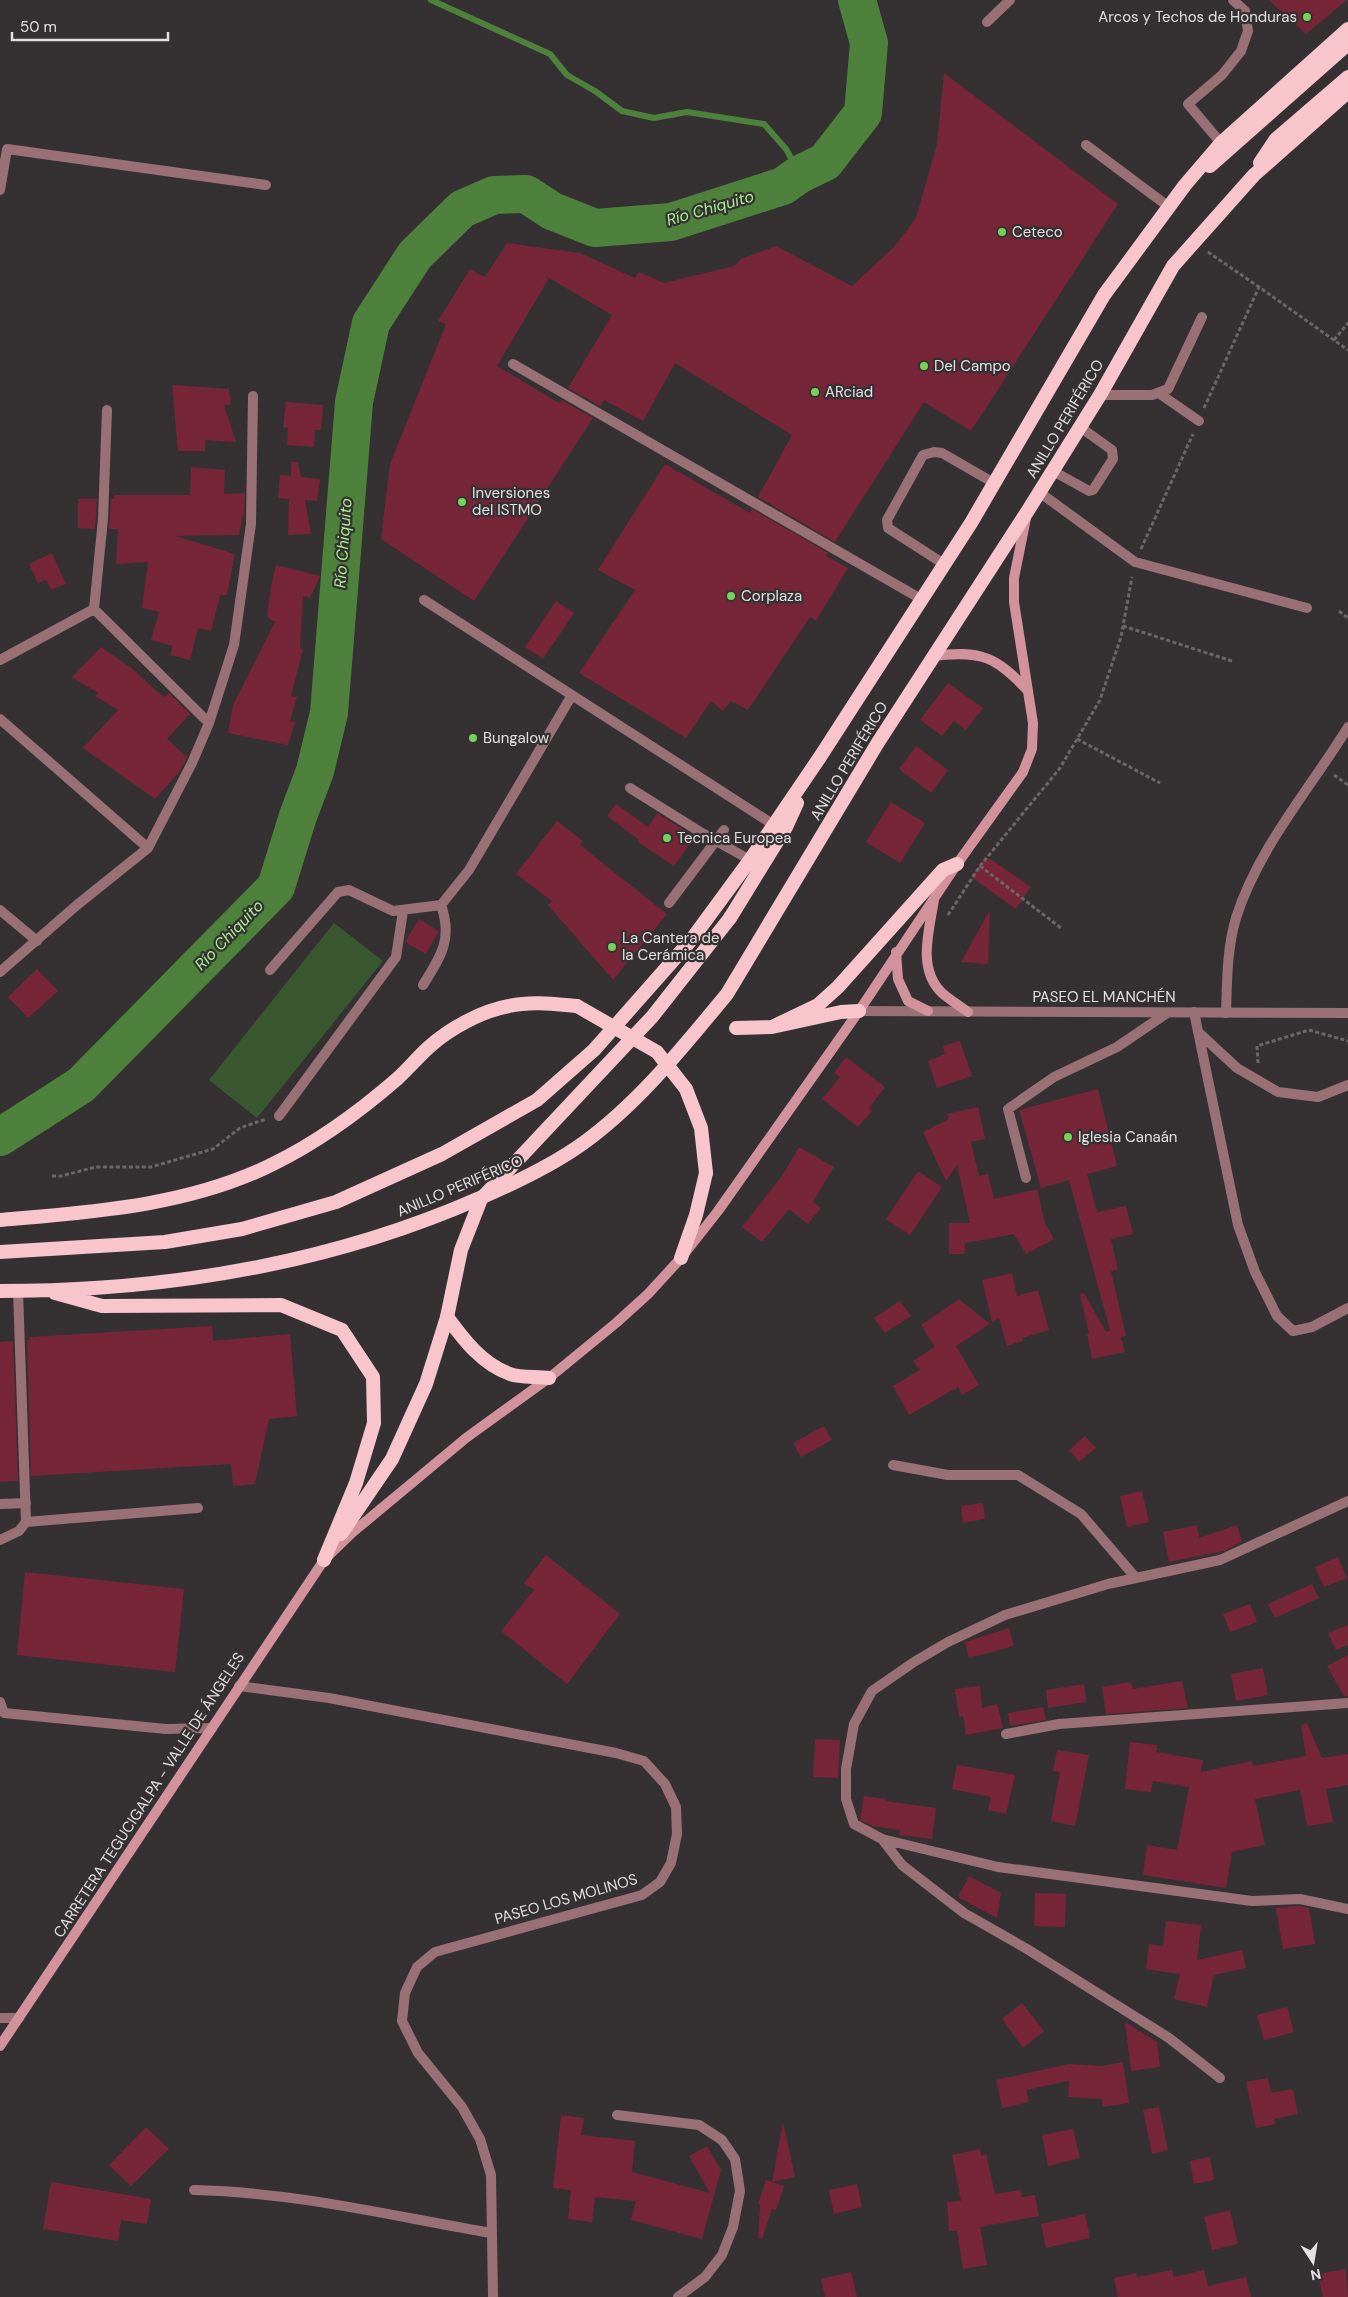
<svg xmlns="http://www.w3.org/2000/svg" width="1348" height="2297" viewBox="0 0 1348 2297" font-family="'DM Sans',sans-serif">
<style>
.green{fill:#3a5830}
.lines{fill:none;stroke-linecap:round;stroke-linejoin:round}
.stream{stroke:#4d813c;stroke-width:6}
.river{stroke:#4d813c;stroke-width:38}
.building{fill:#772539}
.path{stroke:#6b6768;stroke-width:3;stroke-dasharray:4 2.5;stroke-linecap:butt}
.service{stroke:#997076;stroke-width:10}
.minor{stroke:#997076;stroke-width:10}
.tertiary{stroke:#997076;stroke-width:10}
.secondary{stroke:#d2929c;stroke-width:10}
.trunk{stroke:#f8c5cc;stroke-width:14}
.trunk-bridge{stroke:#f8c5cc;stroke-width:14}
.poi-dot{fill:#78d259;stroke:#353132;stroke-width:2}
.labels{text-anchor:middle;dominant-baseline:central;stroke-width:4.5;stroke-linejoin:round;paint-order:stroke}
.poi-label{font-size:15px;fill:#e3e0e1;stroke:#353132;text-anchor:start}
.street-label{font-size:15px;fill:#e3e0e1;stroke:#353132}
.water-label{font-size:16px;font-style:italic;fill:#a7ef90;stroke:#353132}
</style>
<rect width="100%" height="100%" fill="#353132"/>
<!-- green -->
<path class="green" d="M334,923L383,961L257,1118L209,1080Z"/>
<g class="lines">
<!-- stream -->
<path class="stream" d="M431,0L550,54L567,75L595,91L622,111L654,118L687,112L764,124L786,149L800,174"/>
<!-- river -->
<path class="river" d="M0,1137L81,1085L276,887L298,816L315,771L329,713L354,402L371,323L415,255L462,209L494,195L526,194L552,211L595,228L671,222L783,186L800,174L825,162L863,113L869,43L857,0"/>
</g>
<!-- building -->
<path class="building" d="M1269,0H1347L1306,34Z
M944,73L1118,204L971,431L924,402L835,542L758,497L792,435L675,363L643,421L604,400L600,406L568,388L612,315L549,278L497,366L559,403L561,400L593,418L474,601L381,539L390,464L446,324L438,321L470,269L485,277L507,243L580,253L635,278L639,272L664,283L734,266L741,259L776,246L852,286L894,247L916,218L937,144Z
M172,385L229,389L231,405H224L236,442L205,440V451H178Z
M286,402L323,405L321,430H315L314,447L287,445L288,428L283,427Z
M291,462H298L301,477L320,479L317,501L305,500L311,534L288,535L289,499L278,498L280,475L291,476Z
M665,464L750,513L752,509L828,553L826,556L848,568L816,621L810,617L748,710L731,701L723,711L711,701L686,738L579,673L635,590L598,570Z
M191,467L225,470L224,494L245,493L244,516L243,515L239,535L175,536L235,554L227,595H220L211,631L198,628L190,660L170,655L173,646L151,640L159,612L142,608L148,562L116,564L118,529H109L111,499H114V495H190Z
M78,499H97L95,529L78,528Z
M52,553L66,584L51,590L46,580L38,583L29,564Z
M276,565L320,576L310,598L303,596L300,648L303,649L291,696L297,697L290,721L295,722L288,745L228,733L233,705L275,622L267,617L271,587Z
M556,601L574,613L543,659L525,647Z
M101,647L130,667L160,694L165,697L169,693L190,714L167,739L187,757L180,771L155,799L83,748L118,710L95,696L98,693L72,677Z
M948,683L983,708L966,730L954,721L942,736L920,720Z
M916,746L948,770L931,793L899,769Z
M891,802L925,823L900,863L866,842Z
M616,804L648,827L657,813L695,837L674,866L638,842L639,840L607,816Z
M557,821L583,841L580,845L667,914L613,980L548,905L552,901L516,874Z
M989,858L1031,887L1016,909L971,877L984,859L987,861Z
M990,910L988,964L961,962Z
M419,919L439,931L426,954L405,942Z
M37,969L58,991L28,1018L8,997Z
M960,1041L972,1076L937,1088L928,1061L945,1054L943,1046Z
M846,1057L885,1087L869,1108L872,1111L858,1127L822,1099L840,1077L834,1073Z
M1098,1089L1117,1166L1087,1174L1097,1212L1126,1206L1133,1234L1111,1239L1118,1270L1111,1271L1126,1336L1121,1337L1125,1352L1092,1359L1087,1334H1089L1080,1294L1084,1293L1106,1332L1110,1330L1069,1180L1041,1188L1019,1110Z
M978,1107L985,1139L971,1142L979,1176L988,1174L994,1199L1037,1189L1045,1223L1054,1239L1026,1254L1014,1234L965,1243V1254H949V1223H970L957,1165L946,1181L923,1132L949,1119L947,1114Z
M799,1147L834,1167L813,1202L821,1208L808,1224L789,1209L762,1242L742,1227L782,1176Z
M918,1171L942,1187L910,1235L886,1219Z
M1012,1273L1017,1296L1038,1290L1049,1330L1022,1338L1023,1341L1007,1346L999,1318L992,1322L982,1280Z
M959,1299L990,1324L956,1346L979,1385L962,1395L958,1387L909,1415L893,1386L920,1370L913,1361L935,1347L921,1325Z
M900,1301L911,1316L885,1333L874,1318Z
M212,1326L213,1341L290,1334L297,1416L269,1419L255,1484L233,1486L231,1464L31,1476L27,1340H29V1337Z
M13,1341L18,1481L0,1482V1342Z
M824,1426L832,1440L801,1457L793,1443Z
M1085,1436L1096,1448L1079,1462L1069,1450Z
M1142,1491L1149,1522L1127,1527L1120,1496Z
M983,1503L985,1519L963,1523L961,1506Z
M1197,1525L1199,1538L1237,1525L1242,1542L1224,1551L1169,1562L1163,1532Z
M546,1555L620,1614L567,1684L501,1631L534,1590L524,1583Z
M1338,1557L1347,1578L1324,1587L1315,1567Z
M25,1572L184,1589L175,1672L17,1655Z
M1312,1584L1319,1598L1275,1618L1268,1604Z
M1250,1604L1257,1622L1230,1632L1223,1614Z
M1348,1625V1645L1336,1650L1328,1633Z
M1009,1628L1014,1646L969,1658L965,1642Z
M1348,1655V1696H1344L1327,1666Z
M1263,1668L1268,1695L1236,1701L1231,1674Z
M1182,1681L1188,1708L1106,1714L1102,1687L1131,1682L1133,1689Z
M1084,1684L1086,1702L1048,1708L1046,1690Z
M980,1686L982,1708L997,1704L1003,1728L966,1735L963,1716L959,1717L955,1689Z
M1043,1707L1046,1720L1010,1726L1008,1713Z
M1307,1723L1322,1758L1348,1754V1785L1326,1789L1333,1822L1307,1826L1300,1790L1255,1799L1265,1845L1232,1852L1226,1888L1143,1875L1147,1845L1177,1850L1189,1787L1153,1781L1151,1792L1125,1789L1130,1742L1157,1745L1156,1752L1203,1760L1201,1772L1252,1761L1253,1766L1306,1756L1301,1725Z
M815,1739L840,1740L838,1778L813,1777Z
M1057,1750L1089,1755L1075,1826L1051,1821L1060,1772L1053,1771Z
M957,1765L1015,1775L1006,1814L988,1810L991,1797L952,1789Z
M864,1796L886,1799L885,1801L936,1808L932,1839L899,1835L900,1830L873,1826L860,1820Z
M969,1876L1001,1893L997,1918L958,1897Z
M1035,1893L1066,1894L1065,1927L1034,1926Z
M1299,1906L1309,1908L1315,1944L1283,1949L1276,1908Z
M1166,1921L1201,1925L1197,1960L1242,1950L1246,1968L1214,1975L1207,2007L1174,1999L1180,1974L1146,1969L1149,1944L1163,1946Z
M1022,2003L1044,2031L1023,2048L1002,2019Z
M1287,2007L1294,2032L1264,2040L1257,2015Z
M1125,2022L1157,2042L1160,2067L1131,2071Z
M1123,2062L1129,2103L1103,2107L1102,2099L1068,2097L1069,2081L1026,2090L1029,2102L1002,2108L996,2080L1069,2064L1102,2066Z
M1268,2078L1271,2093L1293,2089L1298,2114L1274,2119L1275,2124L1256,2128L1246,2082Z
M1159,2107L1168,2150L1152,2154L1143,2110Z
M561,2115L584,2118L581,2135L635,2141L632,2172L710,2193L689,2156L707,2146L721,2170L702,2239L631,2220L636,2201L595,2197L592,2222L568,2219L571,2190L553,2188Z
M783,2122L795,2177L772,2182Z
M146,2127L169,2149L131,2186L109,2165Z
M1073,2129L1080,2158L1048,2166L1042,2135Z
M980,2149L981,2156L986,2154L995,2194L1021,2190L1022,2197L1035,2195L1039,2216L980,2227L987,2265L963,2269L957,2231H949L947,2202L961,2201L952,2155Z
M1210,2157L1214,2180L1194,2184L1190,2161Z
M766,2180L784,2186L776,2210L772,2209L762,2239L758,2238L760,2205L758,2204Z
M51,2182L151,2199L147,2224L121,2220L118,2241L43,2229Z
M857,2184L862,2207L834,2214L829,2190Z
M1230,2210L1238,2244L1212,2250L1204,2217Z
M1085,2214L1090,2238L1046,2248L1041,2224Z
M1346,2269L1348,2297H1323L1318,2274Z
M1172,2270L1174,2277L1204,2270L1208,2286L1246,2277L1251,2297H1118L1114,2278L1136,2273L1137,2277Z
M851,2272L857,2297H825L821,2279Z"/>
<g class="lines">
<!-- path -->
<path class="path" d="M1208,252L1259,287
M1334,340L1348,323
M1204,408L1259,287L1348,350
M1141,549L1193,434
M1339,611L1348,618
M1123,626L1232,661
M1077,739L1160,783
M1334,775L1348,785
M980,866L1061,928
M948,915L980,866L1060,768L1100,700L1121,637L1132,577
M1258,1063L1257,1046L1309,1030L1348,1041
M52,1176H61L96,1167H151L213,1149L240,1128L266,1119"/>
<!-- service -->
<path class="service" d="M987,22L1010,0
M1221,143L1188,104L1222,75L1241,51L1248,31L1245,11L1233,0
M1086,145L1169,207
M0,190L7,149L266,185
M513,364L921,599
M1160,394L1199,421
M1100,395H1152L1168,389L1202,317
M1053,471L1089,491L1093,490L1113,459L1112,450L1080,427
M944,564L888,528L887,520L923,455L934,452L942,453L994,483
M424,600L774,825
M630,788L697,830L750,860
M669,903L724,830
M270,970L338,892L349,890L393,911L441,905
M423,985C441,956 453,939 441,905L469,870L572,695
M279,1116L396,957L403,911
M0,1504L26,1503
M26,1522L198,1508
M0,1540L19,1531L26,1522L18,1291
M0,1702L4,1713L166,1729L212,1728
M0,2018H19"/>
<!-- minor -->
<path class="minor" d="M1039,492L1135,562L1307,608
M94,609L209,723
M0,660L94,609L103,519L107,410
M0,719L148,848
M0,910L37,941
M0,972L77,905L148,848L192,763L209,723L234,645L251,524L253,396
M1194,1012L1238,1225L1255,1272L1277,1316L1293,1331L1312,1327L1348,1308
M1226,1013C1227,981 1227,948 1236,918C1258,848 1310,789 1348,727
M1198,1032L1237,1068L1278,1092L1318,1097L1348,1085
M1026,1178L1008,1109L1054,1077L1117,1047L1167,1013
M893,1465L948,1475H1018L1081,1514L1136,1578
M1348,1501L1220,1560L1108,1584L1005,1615L948,1642L914,1662L872,1691L854,1724L846,1769V1799L854,1824L882,1839L998,1867L1252,1901L1300,1899L1348,1909
M239,1686L329,1698L616,1753L644,1761L665,1784L676,1807L677,1834L671,1863L660,1882L642,1895L435,1952L417,1967L405,1993L402,2021L418,2053L462,2107L480,2139L491,2175L493,2297
M1006,1734L1059,1724L1348,1703
M882,1839L902,1865L964,1913L1027,1949L1169,2038L1220,2078
M617,2115L699,2125L722,2140L735,2159L740,2191L733,2227L722,2255L705,2277L678,2297
M194,2190C294,2192 392,2216 491,2233"/>
<!-- tertiary -->
<path class="tertiary" d="M859,1011L1348,1013"/>
<!-- secondary -->
<path class="secondary" d="M933,656C980,650 996,656 1028,691
M934,900C929,931 917,969 942,993C950,1000 960,1006 968,1012
M896,952L898,979L908,1001L928,1011
M0,2046L324,1560L353,1532L466,1438L549,1378L616,1323L648,1294L681,1258L718,1211L859,1011L957,864L1023,772L1032,749L1033,723L1014,602V578L1026,518"/>
<!-- trunk -->
<path class="trunk" d="M1260,163L1276,139L1348,77
M1210,166L1348,44
M730,918L786,827L797,803
M772,1027L818,1005L838,987L943,870L957,864
M736,1028L772,1027L841,1012L859,1011
M0,1220C92,1212 189,1206 273,1164C318,1142 359,1112 397,1079C408,1069 418,1057 429,1047C450,1028 482,1011 509,1006C532,1001 554,1004 577,1006
M0,1252L165,1242L242,1229L336,1202L442,1154L537,1100L594,1050L692,939L750,860L820,757L971,523L1104,295L1185,185L1221,143L1348,29
M681,1258L696,1215L706,1173
M0,1291C164,1291 330,1264 480,1198C515,1183 551,1166 582,1144C638,1104 683,1047 727,994L877,744L1027,512L1100,395L1173,266L1254,175L1348,92
M55,1293L102,1306L281,1305L342,1330L373,1377L374,1423L356,1483L324,1560
M447,1317C464,1340 482,1364 510,1374C521,1378 537,1376 549,1378
M341,1534L392,1459L426,1384L447,1317"/>
<!-- trunk-bridge -->
<path class="trunk-bridge" d="M577,1006L657,1052L686,1089L701,1128L706,1173
M447,1317L461,1250L481,1199L652,1017L730,918"/>
</g>
<!-- markers -->
<g class="poi-dot">
<circle cx="1307" cy="17" r="5"/>
<circle cx="1002" cy="232" r="5"/>
<circle cx="924" cy="366" r="5"/>
<circle cx="815" cy="392" r="5"/>
<circle cx="462" cy="502" r="5"/>
<circle cx="731" cy="596" r="5"/>
<circle cx="473" cy="738" r="5"/>
<circle cx="667" cy="838" r="5"/>
<circle cx="612" cy="947" r="5"/>
<circle cx="1068" cy="1137" r="5"/>
</g>
<g class="labels">
<!-- poi labels -->
<g class="poi-label">
<text x="1297" y="17" text-anchor="end">Arcos y Techos de Honduras</text>
<text x="1012" y="232">Ceteco</text>
<text x="934" y="366">Del Campo</text>
<text x="825" y="392">ARciad</text>
<text x="472" y="493">Inversiones<tspan x="472" dy="17">del ISTMO</tspan></text>
<text x="741" y="596">Corplaza</text>
<text x="483" y="738">Bungalow</text>
<text x="677" y="838">Tecnica Europea</text>
<text x="622" y="938">La Cantera de<tspan x="622" dy="17">la Cerámica</tspan></text>
<text x="1078" y="1137">Iglesia Canaán</text>
</g>
<!-- street labels -->
<g class="street-label">
<text transform="translate(1065 419) rotate(-59)">ANILLO PERIFÉRICO</text>
<text transform="translate(849 761) rotate(-59)">ANILLO PERIFÉRICO</text>
<text x="1104" y="997">PASEO EL MANCHÉN</text>
<text transform="translate(460 1186) rotate(-23)">ANILLO PERIFÉRICO</text>
<text transform="translate(149 1795) rotate(-57)">CARRETERA TEGUCIGALPA - VALLE DE ÁNGELES</text>
<text transform="translate(566 1899) rotate(-16)">PASEO LOS MOLINOS</text>
</g>
<!-- water labels -->
<g class="water-label">
<text transform="translate(710 208) rotate(-16)">Río Chiquito</text>
<text transform="translate(343 543) rotate(-86)">Río Chiquito</text>
<text transform="translate(229 935) rotate(-46)">Río Chiquito</text>
</g>
</g>
<!-- north arrow -->
<g transform="translate(1313 2262) rotate(168)" stroke="#353132" stroke-width="4" paint-order="stroke">
<path d="M0-4L9 19L0 12L-9 19Z" fill="#e3e0e1"/>
<text y="-8" font-size="14" font-weight="bold" text-anchor="middle" fill="#e3e0e1">N</text>
</g>
<!-- scale -->
<path d="M12 32v8h156v-8" fill="none" stroke="#e3e0e1" stroke-width="2.5"/>
<text x="20" y="32" font-size="15" fill="#e3e0e1" stroke="#353132" stroke-width="4" paint-order="stroke">50 m</text>
</svg>
